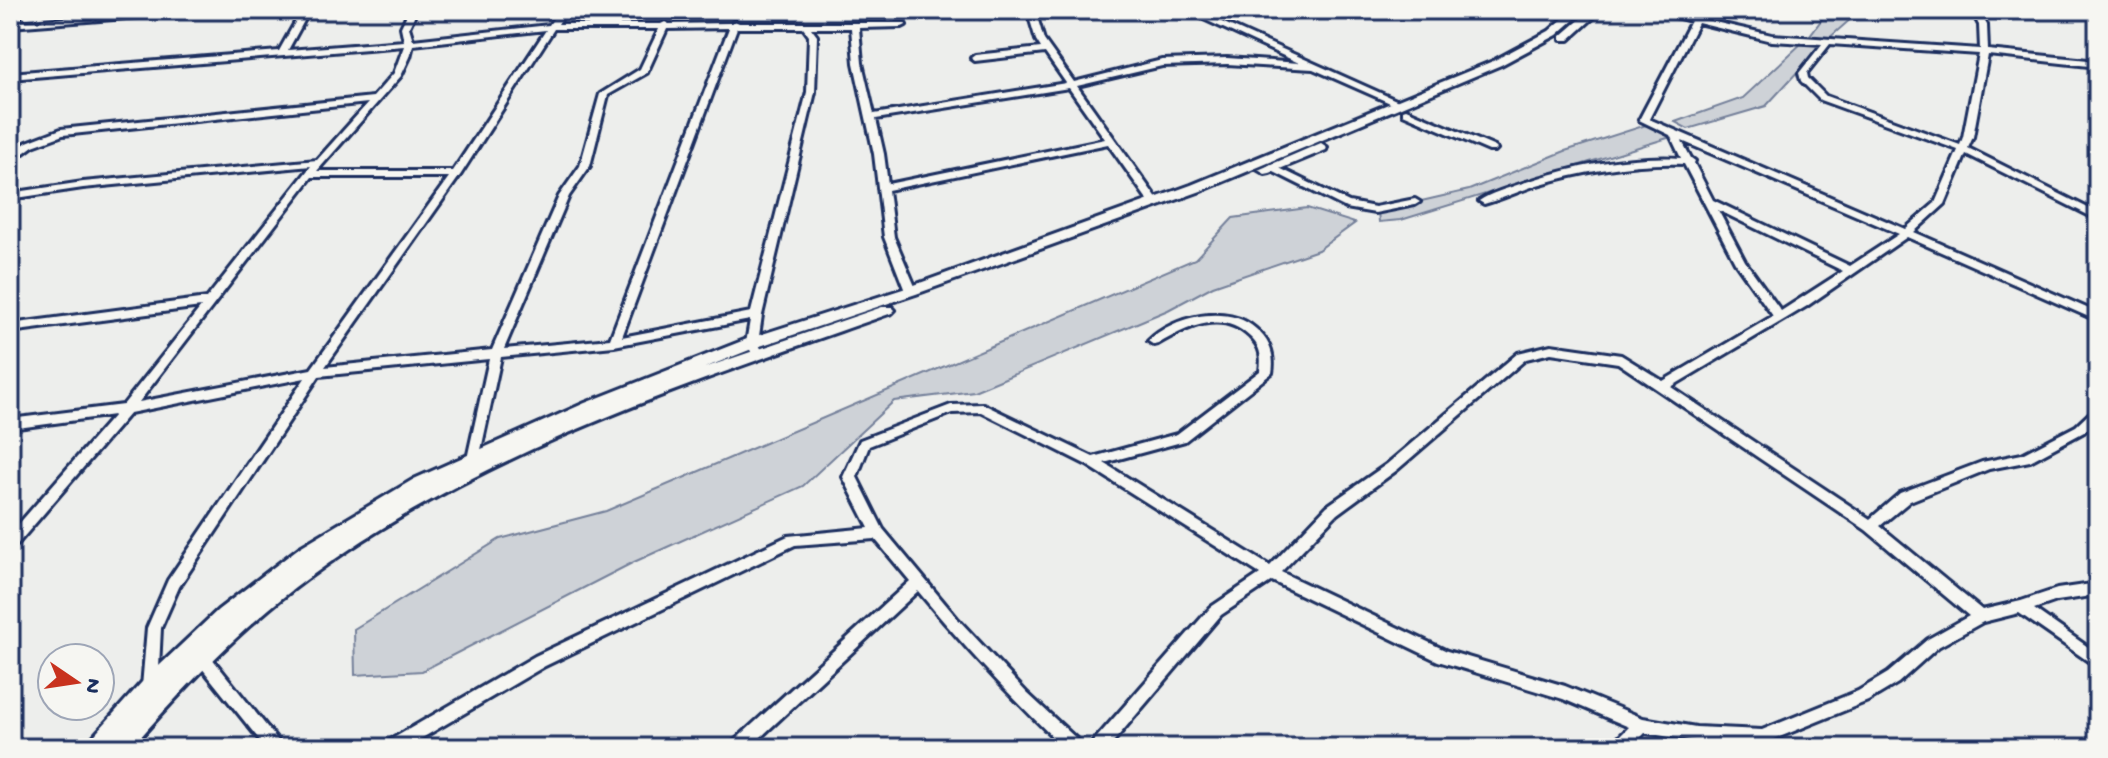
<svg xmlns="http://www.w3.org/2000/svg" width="2108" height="758" viewBox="0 0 2108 758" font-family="'Gochi Hand',sans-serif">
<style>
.green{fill:#ced2d7;stroke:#74809a;stroke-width:2}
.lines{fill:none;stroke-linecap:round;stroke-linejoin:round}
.minor-casing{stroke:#1b2f5e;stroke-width:6}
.tertiary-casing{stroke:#1b2f5e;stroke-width:6}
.minor{fill:#f6f6f2;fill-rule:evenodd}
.tertiary{fill:#f6f6f2;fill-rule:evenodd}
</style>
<rect width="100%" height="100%" fill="#edeeec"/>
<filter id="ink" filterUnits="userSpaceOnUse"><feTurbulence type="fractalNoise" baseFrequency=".0125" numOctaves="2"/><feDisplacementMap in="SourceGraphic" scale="16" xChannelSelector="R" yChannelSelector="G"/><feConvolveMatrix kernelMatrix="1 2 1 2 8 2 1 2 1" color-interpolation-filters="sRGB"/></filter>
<g filter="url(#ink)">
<!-- green -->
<path class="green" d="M1829,10H1861L1827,40L1810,35Z
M1804,41L1823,44L1766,106L1688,129L1675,122L1743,98Z
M1646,125L1671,137L1401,220L1379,222L1378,211L1469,190L1565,151Z
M1307,208L1355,223L1318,250L1213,286L1168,310L974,391L894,401L803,486L634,562L422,671L355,675L354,629L500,539L606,511L1195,259L1233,218Z"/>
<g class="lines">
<!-- minor casing -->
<g class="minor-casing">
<path id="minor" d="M18,10H26L15,22L172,10H208L204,12L10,27V18Z
M302,10H310L288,50L404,41L401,27L409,10H417L409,27L413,40L549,25L559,10H567L558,24H661L665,22L669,24L731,23L735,21L739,23H905L906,25L902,27L859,28L862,63L874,114L1066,83L1045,53L975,61L971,58L975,55L1041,48L1036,40L1027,10H1035L1044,40L1074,82L1162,60L1227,58L1299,63L1184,10H1195L1405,104L1400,107L1397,106L1313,69L1227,64L1162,66L1077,86L1160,203L1159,205H1151L1108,144L888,190L894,237L917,291L911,295L905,291L884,237L874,154L854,63L851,28H811L817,36L815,92L762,315L758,343L763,352L761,355H753L746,343L750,320L614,346L501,357L479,459L478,462H468L467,459L489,359L319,376L179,587L161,628L158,687L155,692L150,694L145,692L142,687L147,628L168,580L305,378L130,413L15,547L10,548V534L114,415L10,429V419L123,405L201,307L10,332V324L207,298L311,166L83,188L10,199V193L83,182L317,160L368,103L63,135L33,146L10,163V155L27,142L61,129L373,97L394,73L404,46L10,79V73L279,51ZM729,28L610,339L504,349L569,196L590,166L608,95L647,73L667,29ZM737,28H803L809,36L807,92L751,312L622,337ZM554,29H659L640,69L600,94L580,166L559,196L492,350L325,367L461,174ZM546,30L453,171H317L401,76L410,57L413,45ZM1069,88L1105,139L888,184L884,154L876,119ZM312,177H449L311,369L139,402Z
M1649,10H1663L1693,17L1697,10H1705L1701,19L1772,35L1980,49L1979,25L1971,10H2098V14L1983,12L1979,11L1987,25L1988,50L2098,61V67L1988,55L1973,137L1968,148L2098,213V220L1966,154L1945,204L1914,232L2098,313V321L1907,237L1807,306L1671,387L1870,519L1900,493L1982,462L2022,454L2076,426L2094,409L2098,408V419L2084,432L2030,461L1989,469L1910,501L1880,526L1982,610L2021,601L2057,589L2098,583V595L2057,601L2034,609L2098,654V668L2019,613L1983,622L1938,647L1898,683L1868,701L1762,744L1696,741L1645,733L1630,748H1611L1613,743L1629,727L1563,699L1438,661L1272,581L1221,615L1108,748H1090L1092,743L1211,607L1260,574L1087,465L981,412L952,413L869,446L857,477L883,529L957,618L1027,693L1081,743L1083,748H1064C1012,698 963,646 918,591L749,748H730L732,743L910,581L875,539L795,545L545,666L405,748H383L385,743L535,656L788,536L869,528L843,477L860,440L951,405L983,404L1093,457L1177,434L1260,371C1262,357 1261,347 1250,337C1222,309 1187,327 1158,344L1154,345L1148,341C1173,316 1228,303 1256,329C1270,341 1275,355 1272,373L1185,441L1104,463L1270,566L1327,506L1387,464L1518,353L1551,345L1621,355L1663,381L1773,316L1735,262L1684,164C1634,162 1585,171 1537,185C1519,191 1502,199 1484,204L1479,201C1490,193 1506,189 1520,184C1571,167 1627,155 1681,158L1670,135L1639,120L1691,21ZM1698,23L1772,41L1822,44L1799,73L1801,81L1820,100L1958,150L1935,203L1905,229L1649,119ZM1830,44L1979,54L1963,137L1960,145L1826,96L1808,78L1807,73ZM1682,141L1899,234L1850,266L1713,200L1694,163L1695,161L1691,158ZM1718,210L1843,271L1781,311L1745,261ZM1551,353L1618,363L1866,530L1969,616L1928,639L1888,673L1858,691L1762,730L1696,727L1643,718L1565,686L1447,651L1281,572L1337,514L1397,470L1526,359Z
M1406,109L1495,147L1497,149L1495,151H1489L1403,114V110Z
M1271,164L1349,202L1375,207L1415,199L1420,202L1415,205L1375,213L1346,208L1268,169L1266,167Z
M202,651L207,652L284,748H266L197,662L195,657L197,652Z"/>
</g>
<!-- tertiary casing -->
<g class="tertiary-casing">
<path id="tertiary" d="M1573,10H1585L1557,35L1501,65L1201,191L916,294L757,347L704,368L882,307H892L895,310L892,313C687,385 470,454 295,588C234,635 181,691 131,748H85L89,741L142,682L218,610L300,547L414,479L585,403L747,339L906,288L1191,185L1493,61L1549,31Z
M1591,10H1602L1569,40H1561V36Z
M1321,143L1327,147L1326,150L1270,173L1265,174L1258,170Z"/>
</g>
<!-- minor -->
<use href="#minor" class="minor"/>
<!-- tertiary -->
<use href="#tertiary" class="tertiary"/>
</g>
</g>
<!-- margin -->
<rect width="2108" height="758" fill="none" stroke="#f6f6f2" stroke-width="40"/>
<rect x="20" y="20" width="2068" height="718" fill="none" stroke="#1b2f5e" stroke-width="3" filter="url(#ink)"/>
<!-- north arrow -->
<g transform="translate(76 682) rotate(103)"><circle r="38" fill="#f6f6f2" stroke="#9ea6b7" stroke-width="2"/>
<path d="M0-6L14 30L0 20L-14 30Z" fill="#c8321e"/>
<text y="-12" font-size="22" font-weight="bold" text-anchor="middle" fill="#1b2f5e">N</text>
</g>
</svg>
